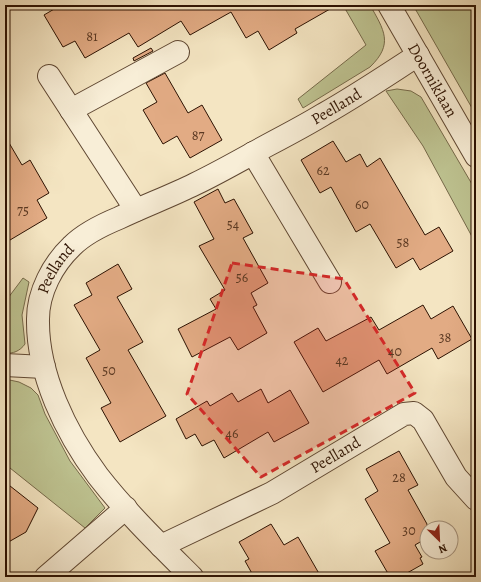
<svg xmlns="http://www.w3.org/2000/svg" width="481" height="582" viewBox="0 0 481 582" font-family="Alegreya,serif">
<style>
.green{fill:#bec391;stroke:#766a4a}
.building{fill:#e2ab84;stroke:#2d1202}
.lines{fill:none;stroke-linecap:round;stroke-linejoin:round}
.street-casing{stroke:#5f4732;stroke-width:24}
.street{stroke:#f8eed7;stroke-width:22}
.marked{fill:#d62828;fill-opacity:0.2;stroke:#d62828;stroke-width:3;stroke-dasharray:8 5;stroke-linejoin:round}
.labels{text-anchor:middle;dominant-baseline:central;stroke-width:4;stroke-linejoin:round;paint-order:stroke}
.number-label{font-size:14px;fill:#5a3822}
.street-label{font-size:16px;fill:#2d1202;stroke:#f8eed7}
</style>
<rect width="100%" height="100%" fill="#f4e5c2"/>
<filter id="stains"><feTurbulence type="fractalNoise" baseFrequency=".005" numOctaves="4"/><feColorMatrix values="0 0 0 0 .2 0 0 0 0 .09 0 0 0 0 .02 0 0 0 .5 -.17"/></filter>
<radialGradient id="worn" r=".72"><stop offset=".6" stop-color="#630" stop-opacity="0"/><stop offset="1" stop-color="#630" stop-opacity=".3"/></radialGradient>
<!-- green -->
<path class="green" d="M343,5H370C384,30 394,44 370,67L303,108L298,99L366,45Z
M413,5H476V115Z
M397,89L411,91L421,97L476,191V244L423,146L386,91Z
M23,278L29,282L22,315L25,344C20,351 13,354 5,353V302Z
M5,379L19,382L31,388L38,395L45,414L70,461L105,508L85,528L5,464Z"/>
<!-- building -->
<path class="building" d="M61,5H337L295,29L297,33L269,50L258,31L246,38L231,12L190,35L181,21L138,47L129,33L85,58L75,41L63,47L44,15Z
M151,48L153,51L134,61L133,58Z
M165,73L188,113L202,105L222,140L190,158L177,136L163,144L143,110L157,102L146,83Z
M5,136L22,165L30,160L49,193L37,200L47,218L5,243Z
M333,141L346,162L360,154L367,167L380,158L425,235L439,227L453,251L420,270L413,258L396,268L370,224L356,232L331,187L320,193L301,160Z
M218,189L225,203L234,199L253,233L243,238L268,283L251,293L257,305L253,307L267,333L238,350L230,337L192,357L178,329L216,309L210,299L225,290L199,246L214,239L194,202Z
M118,264L132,289L117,297L143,342L128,350L166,416L120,442L101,408L111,403L86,358L100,350L74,305L92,295L86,283Z
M423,305L431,319L453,306L472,339L438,359L432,348L387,374L379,360L323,392L294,342L318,328L326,341L371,317L379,330Z
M261,389L268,403L290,390L309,423L274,442L268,432L224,458L214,440L202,446L195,434L186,439L176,419L207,401L210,406L232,393L238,402Z
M399,451L418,485L408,490L427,524V538L415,545L422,557L420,558L423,564L400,577H390L375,551L390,543L365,499L378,491L366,469Z
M5,482L38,508L26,532L5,544Z
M271,524L284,545L298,537L321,577H254L245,561L249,559L239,542Z"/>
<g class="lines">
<!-- street casing -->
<g class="street-casing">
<g id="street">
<path id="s1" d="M389,5L476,156"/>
<path d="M49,76L136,210"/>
<path d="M71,110L178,52"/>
<path d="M253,153L330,282"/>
<path d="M5,365L44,367"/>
<path id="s2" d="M161,546L272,493L404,414L414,413L423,420L456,477L476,499"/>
<path d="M46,577L126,508"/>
<path id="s3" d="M192,577C160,545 126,512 98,476C66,433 37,374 38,319C38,292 53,264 72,246C85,233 102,225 119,218C144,206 171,196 195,184C220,172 244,158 268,145C287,135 306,125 324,114C356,96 387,75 418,55"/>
</g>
</g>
<!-- street -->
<use href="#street" class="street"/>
</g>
<!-- marked area -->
<path class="marked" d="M232,263L344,279L415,393L261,477L187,394Z"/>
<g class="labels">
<!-- number labels -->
<g class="number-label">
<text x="92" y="36">81</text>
<text x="198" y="135">87</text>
<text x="323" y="170">62</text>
<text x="362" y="204">60</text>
<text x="23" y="210">75</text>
<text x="233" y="224">54</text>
<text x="403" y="242">58</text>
<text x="242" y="277">56</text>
<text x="445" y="337">38</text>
<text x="395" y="351">40</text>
<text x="342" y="360">42</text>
<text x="109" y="370">50</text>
<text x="232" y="433">46</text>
<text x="399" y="477">28</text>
<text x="409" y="530">30</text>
</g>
<!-- street labels -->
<g class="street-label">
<text stroke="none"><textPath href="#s1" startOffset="87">Doorniklaan</textPath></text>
<text stroke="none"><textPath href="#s3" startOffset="691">Peelland</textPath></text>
<text stroke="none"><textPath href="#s3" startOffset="363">Peelland</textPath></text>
<text stroke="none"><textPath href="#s2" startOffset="197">Peelland</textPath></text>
</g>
</g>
<!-- margin -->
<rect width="481" height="582" fill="none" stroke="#f4e5c2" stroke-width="20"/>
<rect x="6" y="6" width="469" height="570" fill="none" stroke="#2d1202" stroke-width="2"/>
<rect x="10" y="10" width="461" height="562" fill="none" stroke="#2d1202"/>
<!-- north arrow -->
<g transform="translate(439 540) rotate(156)"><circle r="19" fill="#f8eed7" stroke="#a79682"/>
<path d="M0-3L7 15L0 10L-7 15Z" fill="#8f2418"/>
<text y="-6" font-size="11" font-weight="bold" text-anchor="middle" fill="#2d1202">N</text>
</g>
<rect width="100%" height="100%" filter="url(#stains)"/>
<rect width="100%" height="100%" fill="url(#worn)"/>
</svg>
